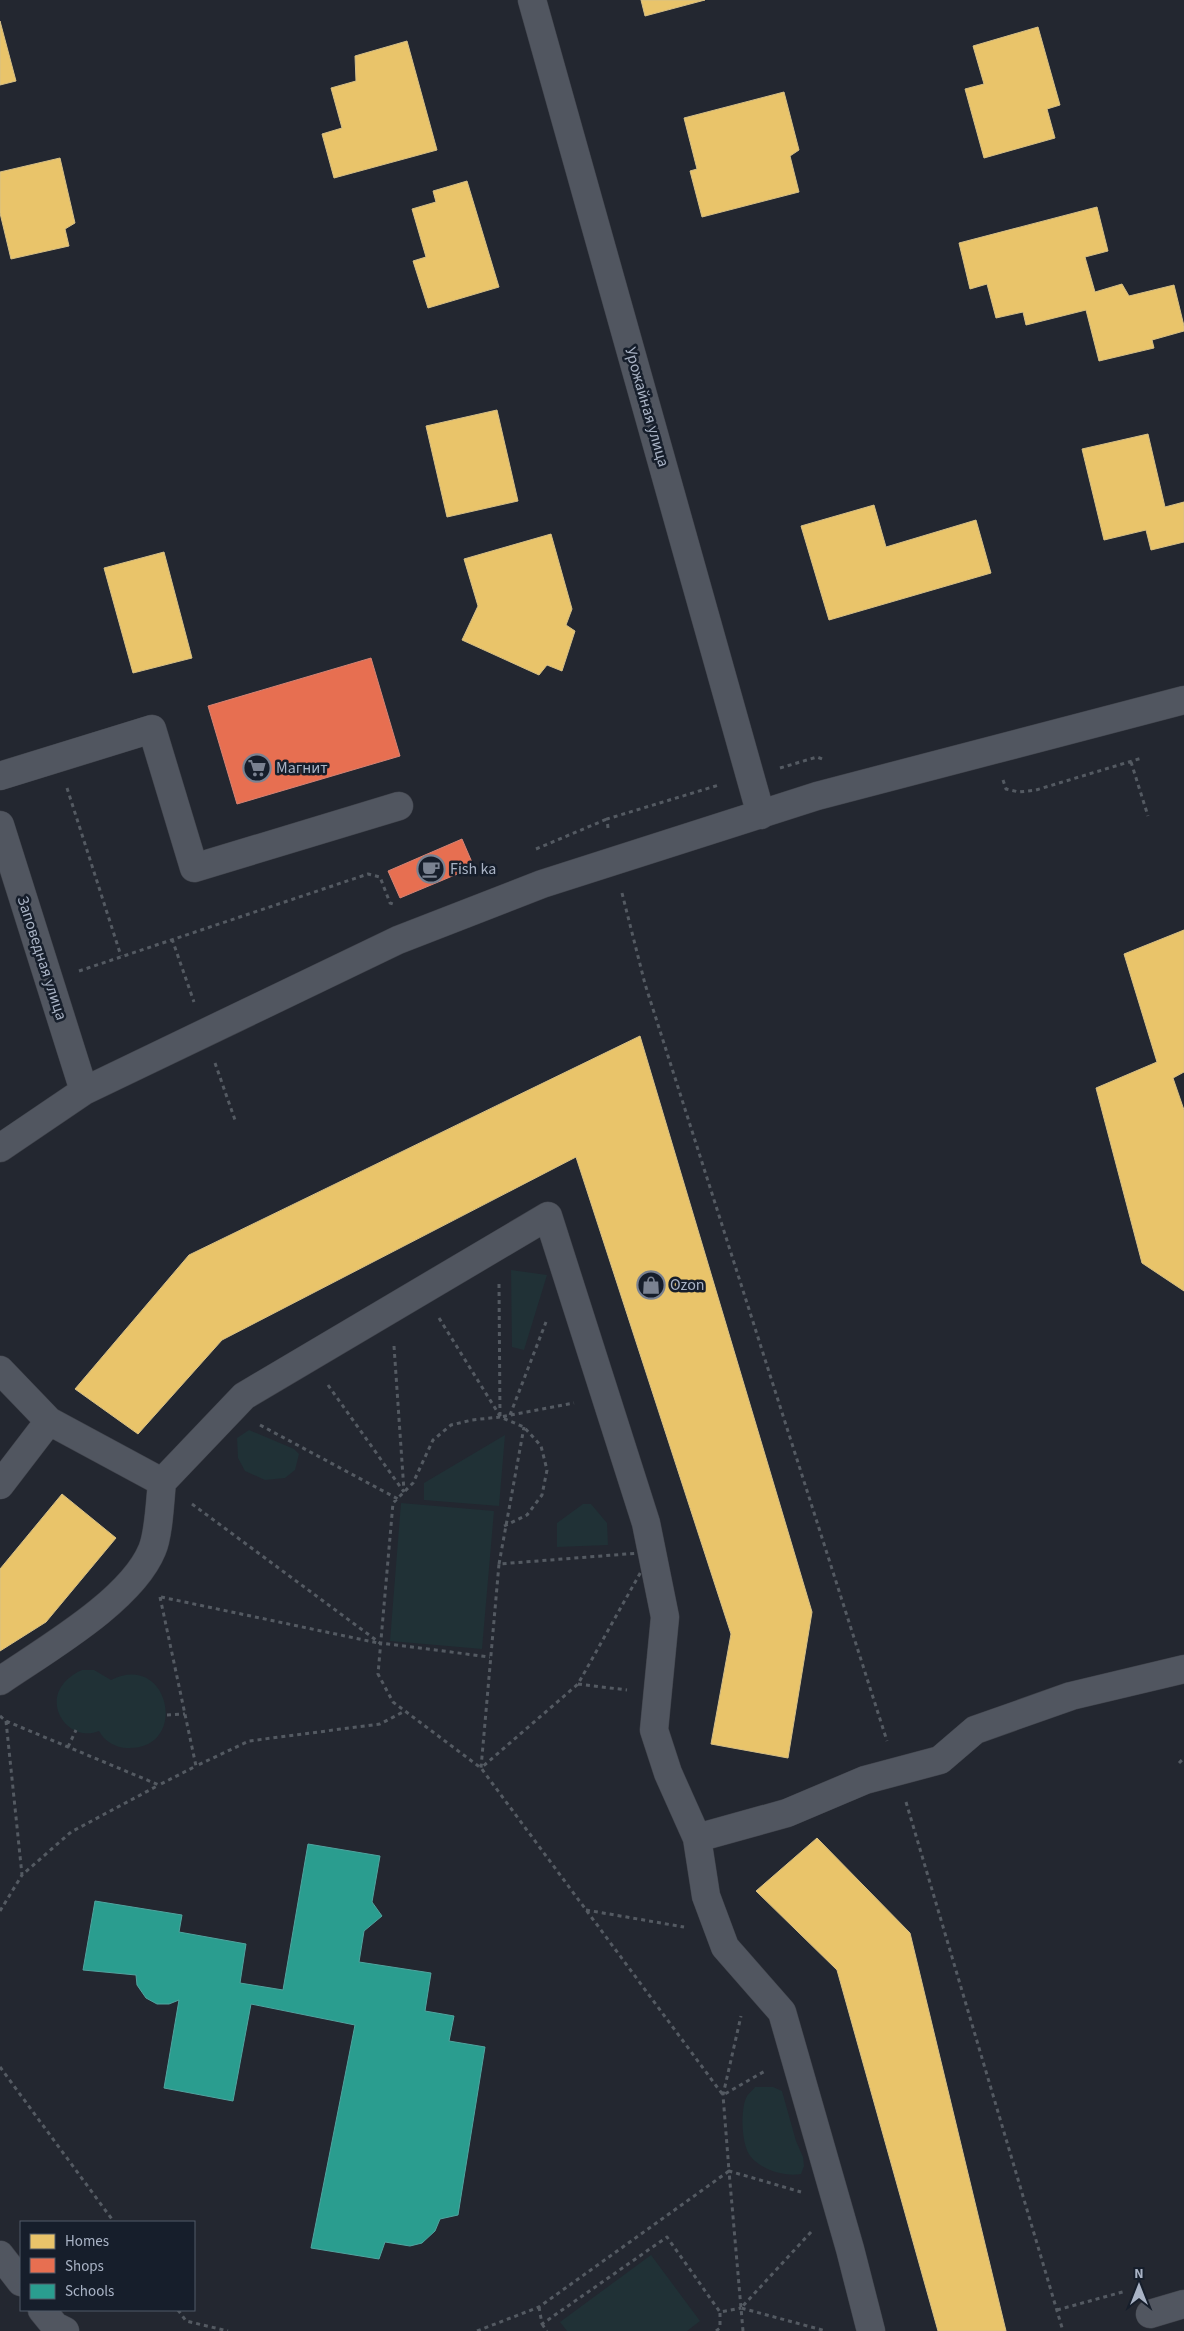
<svg xmlns="http://www.w3.org/2000/svg" width="1184" height="2331" viewBox="0 0 1184 2331" font-family="'Source Sans 3',sans-serif">
<style>
.green{fill:#203136}
.homes{fill:#e9c46a;stroke:#d6bf85}
.shops{fill:#e76f51;stroke:#d48374}
.schools{fill:#2a9d8f;stroke:#50a49f}
.lines{fill:none;stroke-linecap:round;stroke-linejoin:round}
.minor-casing{stroke:#3f424a;stroke-width:29}
.path{stroke:#545a62;stroke-width:3;stroke-dasharray:4 4;stroke-linecap:butt}
.minor{stroke:#515660;stroke-width:28}
.labels{text-anchor:middle;dominant-baseline:central;stroke-width:5;stroke-linejoin:round;paint-order:stroke}
.street-label{font-size:16px;fill:#a9b3c5;stroke:#161e2b}
.poi-label{font-size:16px;fill:#a9b3c5;stroke:#161e2b;text-anchor:start}
</style>
<rect width="100%" height="100%" fill="#232730"/>
<!-- green -->
<path class="green" d="M511,1270L547,1275L524,1350L512,1347Z
M249,1430L294,1449L299,1454L295,1470L285,1478L265,1480L245,1471L238,1458L237,1438Z
M505,1435L499,1506L424,1500V1483Z
M401,1503L494,1511L482,1649L390,1641Z
M583,1504H591L607,1523L608,1545L557,1547V1523Z
M82,1670H94L111,1680C170,1650 190,1751 127,1748C116,1748 104,1741 99,1731C66,1745 32,1693 82,1670Z
M755,2087H773L782,2091L796,2141L803,2157L804,2166L801,2174C785,2177 762,2170 751,2157C741,2146 740,2109 747,2096C749,2093 753,2090 755,2087Z
M651,2255L700,2321L687,2331H567L560,2322Z"/>
<!-- homes -->
<path class="homes" d="M641,0H705L645,16Z
M0,21L16,81L0,85Z
M1038,27L1060,105L1047,109L1055,138L984,158L965,89L984,84L973,46Z
M407,41L437,150L334,178L322,134L342,128L331,88L356,81L355,56Z
M784,92L799,150L790,156L799,192L702,217L690,171L697,169L684,118Z
M60,158L75,223L65,229L69,246L11,259L0,213V172Z
M467,181L499,287L428,308L413,261L426,257L412,209L436,202L433,191Z
M1097,207L1108,251L1085,257L1095,292L1122,284L1129,296L1174,285L1184,326V331L1152,340L1154,348L1099,361L1086,310L1026,325L1023,312L996,318L987,284L970,289L959,243Z
M497,410L518,501L447,517L426,426Z
M1148,434L1165,507L1184,502V542L1151,550L1146,530L1104,540L1082,449Z
M874,505L886,547L976,520L991,573L829,620L801,526Z
M551,534L572,609L566,625L575,631L562,671L547,665L539,675L462,640L478,606L464,559Z
M164,552L192,658L133,673L104,568Z
M1184,930V1072L1173,1078L1184,1110V1291L1142,1263L1096,1088L1157,1062L1124,954Z
M640,1036L812,1612L788,1758L711,1744L731,1634L576,1157L222,1340L138,1434L75,1389L189,1255Z
M62,1494L116,1538L46,1622L0,1651V1569Z
M817,1838L910,1933L1006,2331H938L837,1970L756,1891Z"/>
<!-- shops -->
<path class="shops" d="M371,658L400,756L237,804L208,706Z
M462,839L474,867L400,898L388,871Z"/>
<!-- schools -->
<path class="schools" d="M308,1844L380,1856L372,1902L382,1916L364,1931L359,1962L431,1973L425,2011L454,2016L449,2041L485,2047L458,2215L440,2219L435,2231L422,2243L410,2246L385,2242L379,2259L311,2248L355,2025L251,2004L233,2101L164,2088L179,2000L169,2004H157L146,1998L137,1985L136,1975L83,1970L95,1901L182,1915L179,1932L246,1944L240,1983L283,1990Z"/>
<g class="lines">
<!-- minor casing -->
<g class="minor-casing">
<path id="minor" d="M532,0L761,815
M0,776L152,729L194,868L399,806
M0,825L84,1091
M0,1148L84,1091L398,940L542,884L817,796L1184,700
M0,1370L49,1421L162,1482L244,1396L548,1216L646,1523L665,1617L654,1730L668,1773L697,1838L706,1896L725,1947L782,2012L850,2249L871,2331
M0,1485L49,1421
M0,1681C45,1650 131,1601 152,1550C159,1534 160,1500 162,1482
M697,1838L787,1813L865,1780L940,1760L975,1730L1071,1696L1184,1669
M0,2255L21,2282
M42,2310L55,2326L65,2331
M1150,2314L1184,2304"/>
</g>
<!-- path -->
<path class="path" d="M1131,762L1148,816
M780,768L817,757L825,760
M1003,780L1006,789L1019,792L1036,790L1142,758
M67,788L121,956
M608,828L607,819L719,785
M536,849L607,819
M622,893L645,984L887,1741
M172,939L194,1002
M79,971L368,874L380,877L390,903L396,905
M215,1063L235,1120
M499,1284L500,1417L574,1403
M439,1318L500,1416
M394,1346L404,1491
M328,1385L404,1492
M510,1415L546,1322
M260,1425L398,1499
M192,1504L380,1643L490,1657
M504,1526L527,1515L542,1495L547,1470L541,1446L524,1427L500,1417L472,1420L451,1425L433,1440L413,1483L393,1503L378,1674L393,1702L481,1768L723,2095L765,2071
M652,1552L578,1684L481,1768L499,1564Z
M499,1564L524,1427
M160,1597L196,1766L249,1741L380,1724L405,1711
M161,1597L378,1643
M578,1684L627,1690
M167,1715L185,1714
M0,1716L6,1721L159,1785L196,1766
M6,1721L22,1875L71,1832L159,1785
M68,1747L76,1730
M1179,1763L1184,1758
M906,1802L1063,2331
M586,1910L684,1927
M0,1911L22,1875
M0,2067L114,2222
M811,2232L741,2308L826,2331
M539,2307L542,2324L667,2237L720,2312
M178,2310L186,2321L228,2331
M1057,2310L1126,2291
M542,2324L547,2331
M477,2331L539,2307L729,2171L723,2095L741,2016
M716,2331L720,2328V2312L741,2308
M743,2331L729,2171L801,2192"/>
<!-- minor -->
<use href="#minor" class="minor"/>
</g>
<!-- icons -->
<defs>
<g id="supermarket-ring" transform="scale(1.4375)"><circle r="9.5" fill="#161e2b" stroke="#7a8291" stroke-width="1.5"/><path d="M-6-5.5h2.5l.6 2H6L4.5 2H-2.5L-4.4-4H-6ZM-1.5 3.2a1.3 1.3 0 1 0 .1 0ZM3 3.2a1.3 1.3 0 1 0 .1 0Z" fill="#7a8291"/></g>
<g id="cafe-ring" transform="scale(1.4375)"><circle r="9.5" fill="#161e2b" stroke="#7a8291" stroke-width="1.5"/><path d="M-5.5-4.5H6V0H3Q3 3.5 0 3.5H-2.5Q-5.5 3.5-5.5 0ZM3-3.2v2h1.7v-2ZM-6 4.5H4V6H-6Z" fill="#7a8291"/></g>
<g id="shop-ring" transform="scale(1.4375)"><circle r="9.5" fill="#161e2b" stroke="#7a8291" stroke-width="1.5"/><path d="M-5-2.5h2.3a2.7 3.5 0 0 1 5.4 0H5L5.5 6h-11ZM-1.5-2.5h3a1.5 2.3 0 0 0-3 0Z" fill="#7a8291"/></g>
</defs>
<g fill-rule="evenodd">
<use href="#supermarket-ring" x="257" y="768"/>
<use href="#cafe-ring" x="431" y="869"/>
<use href="#shop-ring" x="651" y="1285"/>
</g>
<g class="labels">
<!-- street labels -->
<g class="street-label">
<text transform="translate(647 407) rotate(74)">Урожайная улица</text>
<text transform="translate(42 958) rotate(72)">Заповедная улица</text>
</g>
<!-- poi labels -->
<g class="poi-label">
<text x="276" y="768">Магнит</text>
<text x="450" y="869">Fish ka</text>
<text x="670" y="1285">Ozon</text>
</g>
</g>
<!-- legend -->
<rect x="20" y="2221" width="175" height="90" fill="#161e2b" stroke="#515a69"/>
<rect x="30" y="2234" width="25" height="15" fill="#e9c46a" stroke="#515a69"/>
<text x="65" y="2246" font-size="15" fill="#a9b3c5">Homes</text>
<rect x="30" y="2258" width="25" height="15" fill="#e76f51" stroke="#515a69"/>
<text x="65" y="2271" font-size="15" fill="#a9b3c5">Shops</text>
<rect x="30" y="2284" width="25" height="15" fill="#2a9d8f" stroke="#515a69"/>
<text x="65" y="2296" font-size="15" fill="#a9b3c5">Schools</text>
<!-- north arrow -->
<g transform="translate(1139 2286)" stroke="#161e2b" stroke-width="4" paint-order="stroke">
<path d="M0-4L9 19L0 12L-9 19Z" fill="#a9b3c5"/>
<text y="-8" font-size="14" font-weight="bold" text-anchor="middle" fill="#a9b3c5">N</text>
</g>
</svg>
